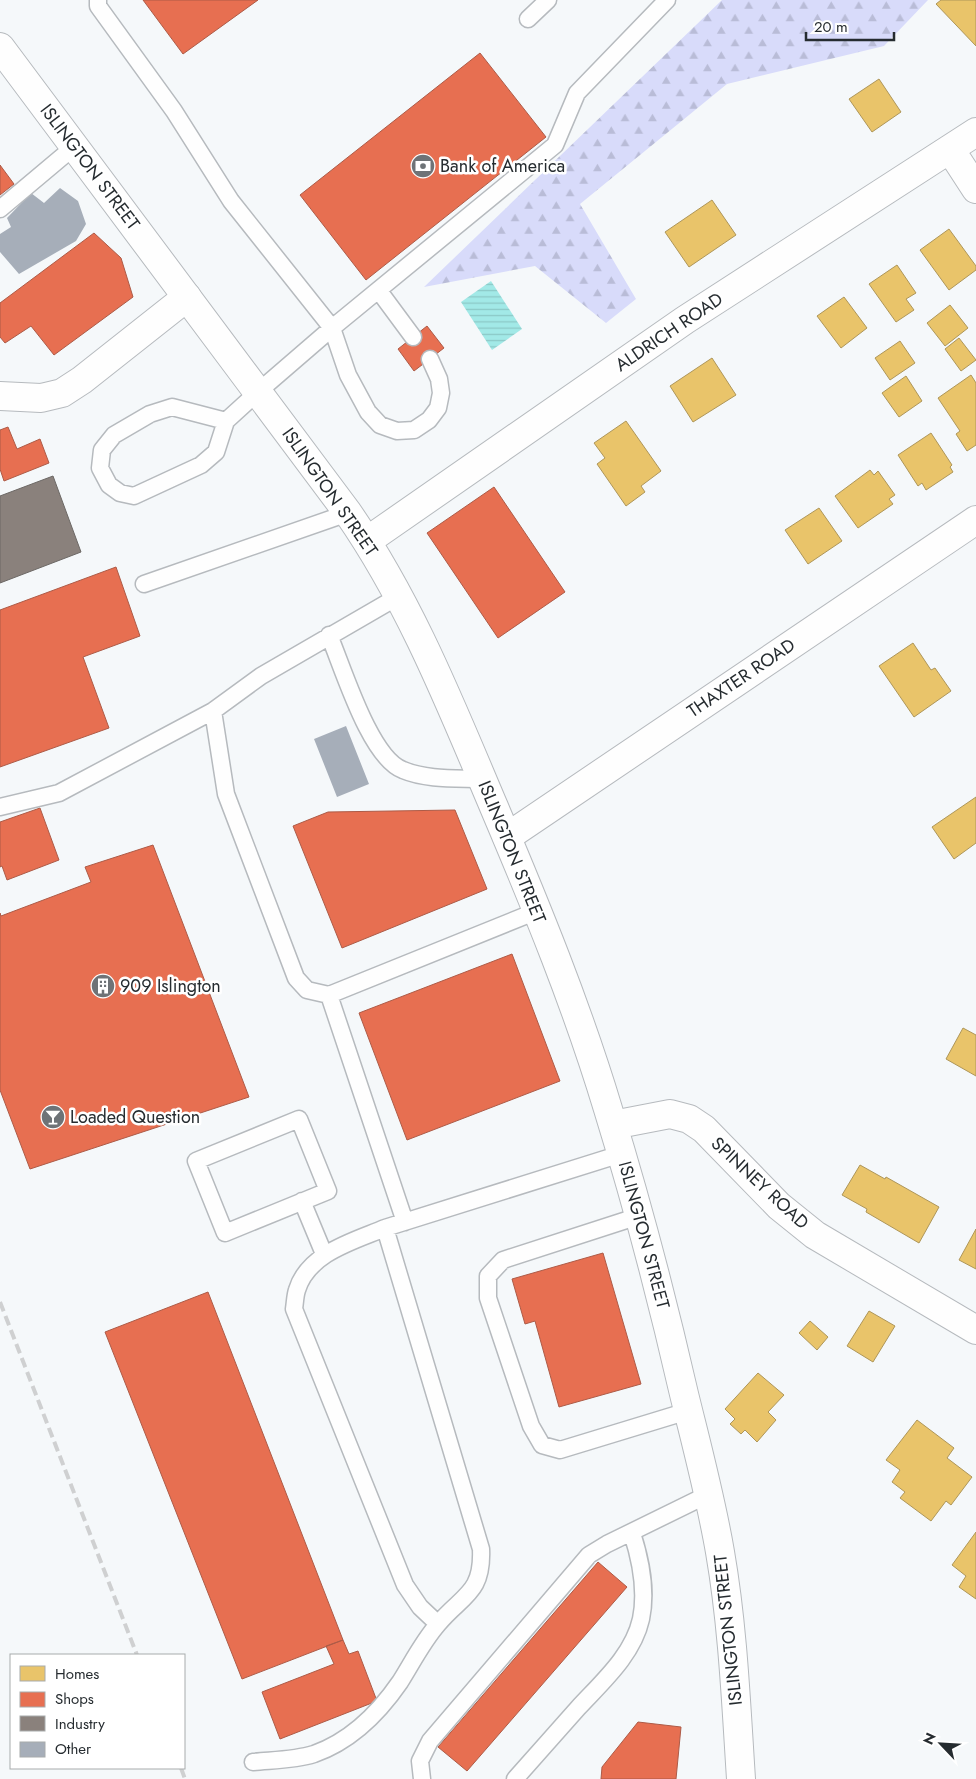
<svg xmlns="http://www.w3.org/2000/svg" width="976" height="1779" viewBox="0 0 976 1779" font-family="Jost,sans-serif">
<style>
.forest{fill:url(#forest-firs)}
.water{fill:url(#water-rules)}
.homes{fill:#e9c46a;stroke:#ae9659}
.shops{fill:#e76f51;stroke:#ad5b47}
.industry{fill:#8a817c;stroke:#6c6865}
.building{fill:#a6aeb9}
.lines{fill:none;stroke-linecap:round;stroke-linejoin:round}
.lane-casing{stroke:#b6babe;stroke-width:19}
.street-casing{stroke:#b6babe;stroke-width:30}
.secondary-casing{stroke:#b6babe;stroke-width:30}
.lane{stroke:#fefefe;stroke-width:16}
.street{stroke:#fefefe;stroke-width:28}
.secondary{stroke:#fefefe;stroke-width:28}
.rail{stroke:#cfd0d1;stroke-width:4;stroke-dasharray:10 5;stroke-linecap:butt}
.labels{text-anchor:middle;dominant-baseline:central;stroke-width:5;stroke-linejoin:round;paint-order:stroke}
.poi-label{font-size:18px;fill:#262c30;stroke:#fff;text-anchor:start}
.street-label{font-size:18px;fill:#262c30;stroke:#fff}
</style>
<defs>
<pattern id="forest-firs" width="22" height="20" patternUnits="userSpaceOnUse" patternTransform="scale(1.25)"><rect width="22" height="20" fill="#d8dbfa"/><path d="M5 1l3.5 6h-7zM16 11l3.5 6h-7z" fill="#b9bcd7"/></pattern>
<pattern id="water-rules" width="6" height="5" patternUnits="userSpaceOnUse" patternTransform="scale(1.25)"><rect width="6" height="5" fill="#a2e9e7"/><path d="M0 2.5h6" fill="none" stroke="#8bc8c6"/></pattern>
</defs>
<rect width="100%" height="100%" fill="#f5f8fa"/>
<!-- forest -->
<path class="forest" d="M722,0H928L884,46L727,84L580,204L636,299L606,323L535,266L424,287Z"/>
<!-- water -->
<path class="water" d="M491,281L522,329L492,350L461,302Z"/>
<!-- homes -->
<path class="homes" d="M941,0H976V46L936,4Z
M879,79L901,112L872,132L849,99Z
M712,200L736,235L689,267L665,232Z
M949,229L976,266V270L949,290L920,250Z
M897,265L916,293L906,299L914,310L896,322L869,284Z
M844,297L867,328L841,348L817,316Z
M950,305L968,328L945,346L927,323Z
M959,338L976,360L961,371L945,349Z
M900,341L915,363L890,380L875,358Z
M712,358L736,395L693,422L670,386Z
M971,375L976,383V445L967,451L956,434L960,431L938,398Z
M906,376L922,401L899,417L882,393Z
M626,421L661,471L641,486L645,492L626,506L597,464L605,458L594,443Z
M931,433L952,465L950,467L953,472L926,490L922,483L918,486L898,455Z
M870,470L874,475L878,471L895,495L889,499L893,504L858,528L835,496Z
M819,508L842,541L808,564L785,530Z
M913,643L931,670L935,668L951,691L914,717L879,666Z
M976,797V843L954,859L932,827Z
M963,1028L976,1035V1076L946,1059Z
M860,1165L885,1179L886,1177L939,1207L919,1243L866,1212L867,1209L842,1195Z
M976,1229V1269L959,1260Z
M869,1311L895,1326L873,1362L847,1346Z
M810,1321L828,1337L817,1350L799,1333Z
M758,1373L784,1395L768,1412L776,1420L757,1442L745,1430L741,1434L730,1424L735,1419L725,1409Z
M917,1420L954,1448L947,1458L972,1477L951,1505L946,1501L931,1521L900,1498L905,1492L892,1482L900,1470L886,1460Z
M976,1532V1599L959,1587L966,1576L952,1565Z"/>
<!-- shops -->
<path class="shops" d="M143,0H258L183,54Z
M480,53L546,137L366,280L300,195Z
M0,165L14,184L0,195Z
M94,233L121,258L133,297L54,355L31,326L5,343L0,337V303Z
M427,326L444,348L414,371L398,349Z
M8,427L17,449L40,439L49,463L4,481L0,469V430Z
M494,487L565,592L498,638L427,533Z
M116,567L140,636L83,657L109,728L0,767V610Z
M40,808L59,860L7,880L2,866L0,867V822Z
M455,810L487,889L342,948L293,826L328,812Z
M153,845L249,1097L30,1169L0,1090V913L1,916L91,882L85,867Z
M512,954L560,1081L407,1140L359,1013Z
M603,1253L641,1384L559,1407L535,1321L525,1324L512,1279Z
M208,1292L343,1640L242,1679L105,1332Z
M598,1562L627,1587L467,1771L438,1747Z
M343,1640L349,1654L358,1651L377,1701L280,1739L262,1692L334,1664L326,1646Z
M638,1722L681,1727L676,1779H601L602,1767Z"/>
<!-- industry -->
<path class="industry" d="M53,476L81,552L0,583V496Z"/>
<!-- building -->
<path class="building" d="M60,188L78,201L86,224L76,241L19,274L0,252V234L11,227L7,218L31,193L44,203Z
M346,726L369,784L337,797L314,739Z"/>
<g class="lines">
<!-- lane casing -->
<g class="lane-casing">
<path id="lane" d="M98,0V6L174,111L231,201L332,328L348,375L368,412L380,425L397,431L414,430L429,420L438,408L441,393L439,379L430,359
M528,19L548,0
M0,209L75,146
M379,291L413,337
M226,421L172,407L150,414L114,435L102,450L100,468L109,485L120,493L134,496L201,465L216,452L226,421L259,391L332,328L555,145L577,93L667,0
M144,584L348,513
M399,596L261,676L213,711L226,794L296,978L307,990L329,995L537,911
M329,635C343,668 370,758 403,770C427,780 456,778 482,779
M0,807L59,793L213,711
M329,995L405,1222
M299,1119L328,1191L225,1233L196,1161Z
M302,1201L324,1254
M639,1216L503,1260L488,1276V1298L531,1426L542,1445L560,1450L688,1411
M385,1228C354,1241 308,1253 297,1290C295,1296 295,1303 294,1309L405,1585L420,1607L438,1624
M253,1762C273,1760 295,1760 314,1754C351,1741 378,1714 400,1682C412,1663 423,1641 438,1624C462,1595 483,1594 481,1549L385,1228L621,1154
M422,1779L420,1761L430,1741L589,1555L607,1544L709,1494
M515,1779C536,1755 557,1732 578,1708C602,1682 633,1655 641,1619C647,1590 641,1561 632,1533"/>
</g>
<!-- street casing -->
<g class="street-casing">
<path id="street" d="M950,149L976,189
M0,396L41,398L62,393L82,380L187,297
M367,541L685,320L976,132
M507,837L976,520"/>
</g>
<!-- secondary casing -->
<g class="secondary-casing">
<path id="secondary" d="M0,47L348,513C411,604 451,706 494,807C536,906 577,1006 608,1109C637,1203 662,1298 684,1394C697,1447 711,1499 720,1552C733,1627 736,1703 741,1779
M613,1125L670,1114L689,1119L704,1129L779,1206L815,1235L976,1330"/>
</g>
<!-- lane -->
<use href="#lane" class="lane"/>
<!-- street -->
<use href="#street" class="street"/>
<!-- secondary -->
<use href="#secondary" class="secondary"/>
<!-- rail -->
<path class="rail" d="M0,1302L137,1655
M181,1768L185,1779"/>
</g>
<!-- icons -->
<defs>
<g id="bank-disc" transform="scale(1.25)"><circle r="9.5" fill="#6e7377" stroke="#fff"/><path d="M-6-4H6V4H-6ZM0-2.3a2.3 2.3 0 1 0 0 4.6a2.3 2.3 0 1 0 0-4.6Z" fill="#fff"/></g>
<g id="building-disc" transform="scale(1.25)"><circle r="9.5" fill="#6e7377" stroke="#fff"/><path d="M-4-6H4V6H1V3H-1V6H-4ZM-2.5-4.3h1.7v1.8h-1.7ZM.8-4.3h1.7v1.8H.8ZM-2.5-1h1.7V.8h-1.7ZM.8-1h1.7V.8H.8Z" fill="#fff"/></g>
<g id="bar-disc" transform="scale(1.25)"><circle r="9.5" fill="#6e7377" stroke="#fff"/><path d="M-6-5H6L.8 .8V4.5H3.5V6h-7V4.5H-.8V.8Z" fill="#fff"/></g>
</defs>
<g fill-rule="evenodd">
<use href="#bank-disc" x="423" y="166"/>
<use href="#building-disc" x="103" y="986"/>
<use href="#bar-disc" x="53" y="1117"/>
</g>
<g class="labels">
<!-- poi labels -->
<g class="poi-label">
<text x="440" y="166">Bank of America</text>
<text x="120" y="986">909 Islington</text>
<text x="70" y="1117">Loaded Question</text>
</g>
<!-- street labels -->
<g class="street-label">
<text transform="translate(90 167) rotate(53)">ISLINGTON STREET</text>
<text transform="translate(669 332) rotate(-34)">ALDRICH ROAD</text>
<text transform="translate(330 492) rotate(55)">ISLINGTON STREET</text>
<text transform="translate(741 678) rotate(-34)">THAXTER ROAD</text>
<text transform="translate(512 852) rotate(68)">ISLINGTON STREET</text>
<text transform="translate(760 1183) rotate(43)">SPINNEY ROAD</text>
<text transform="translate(644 1235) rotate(75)">ISLINGTON STREET</text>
<text transform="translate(728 1630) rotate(-96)">ISLINGTON STREET</text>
</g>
</g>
<!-- legend -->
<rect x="10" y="1654" width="175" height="115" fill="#ffffff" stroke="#a8abac"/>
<rect x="20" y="1666" width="25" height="15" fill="#e9c46a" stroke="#a8abac"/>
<text x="55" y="1679" font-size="15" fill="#262c30">Homes</text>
<rect x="20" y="1692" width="25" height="15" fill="#e76f51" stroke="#a8abac"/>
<text x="55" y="1704" font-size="15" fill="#262c30">Shops</text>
<rect x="20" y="1716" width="25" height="15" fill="#8a817c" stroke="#a8abac"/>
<text x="55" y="1729" font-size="15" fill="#262c30">Industry</text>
<rect x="20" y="1742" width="25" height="15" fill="#a6aeb9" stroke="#a8abac"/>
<text x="55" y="1754" font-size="15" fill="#262c30">Other</text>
<!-- north arrow -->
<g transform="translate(941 1744) rotate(295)" stroke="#ffffff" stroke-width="4" paint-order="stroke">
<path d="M0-4L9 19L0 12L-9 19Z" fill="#262c30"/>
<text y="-8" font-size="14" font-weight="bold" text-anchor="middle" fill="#262c30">N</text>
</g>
<!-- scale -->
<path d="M806 32v8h88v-8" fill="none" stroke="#262c30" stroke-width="2.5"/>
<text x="814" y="32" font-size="15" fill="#262c30" stroke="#ffffff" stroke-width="4" paint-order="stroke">20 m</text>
</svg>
